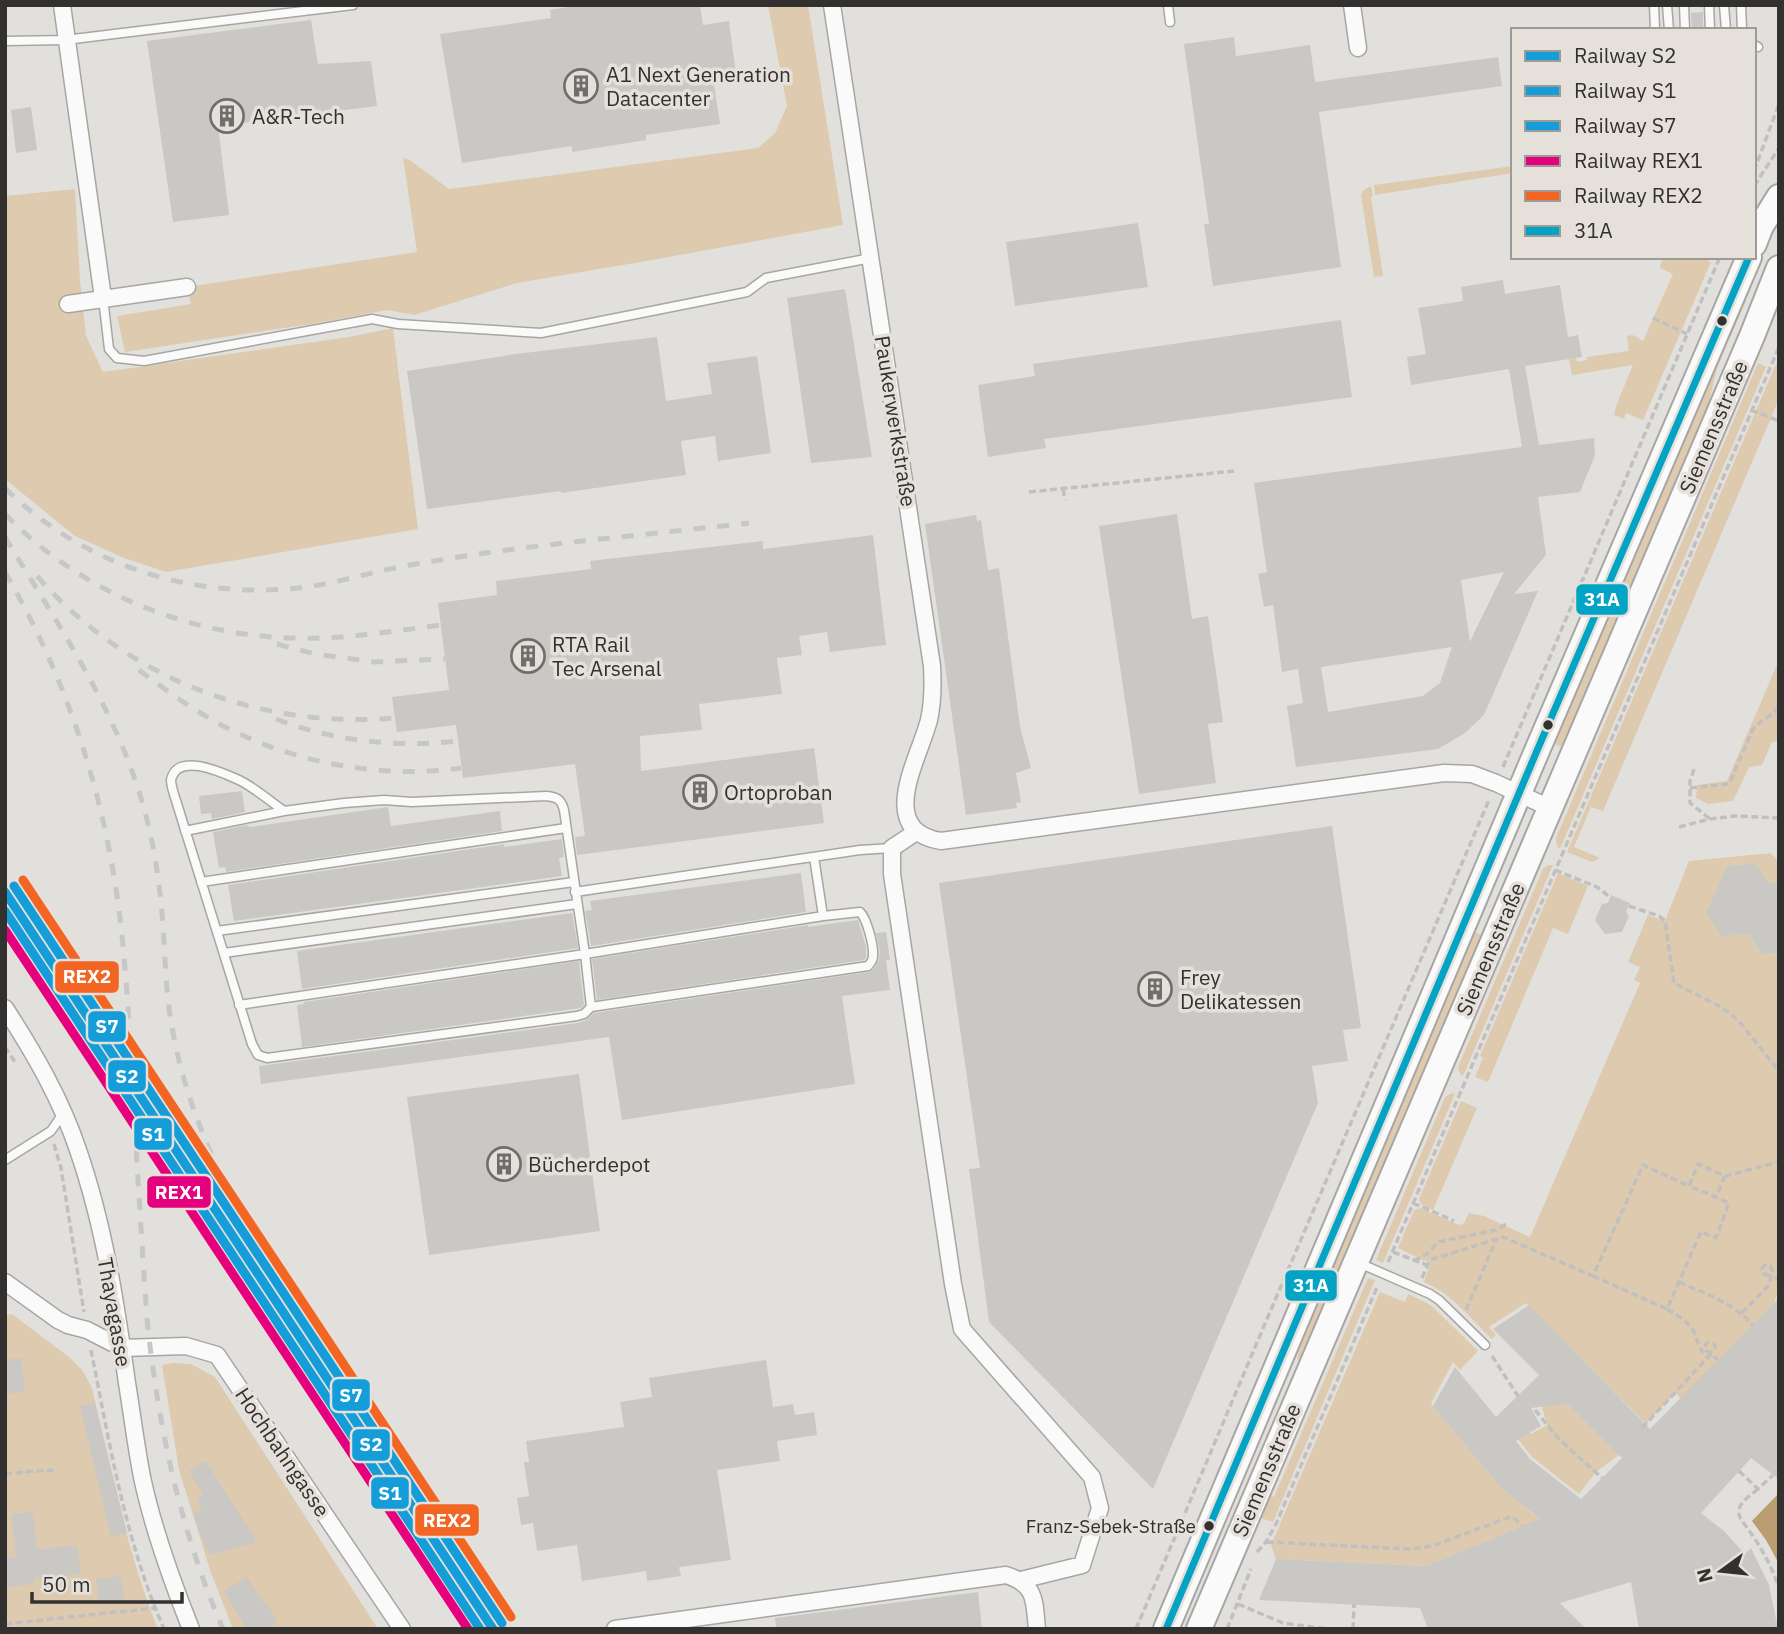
<svg xmlns="http://www.w3.org/2000/svg" width="1784" height="1634" viewBox="0 0 1784 1634" font-family="'IBM Plex Sans',sans-serif">
<style>
.green{fill:#decaaf}
.water{fill:#bb9d72}
.building{fill:#c9c8c5;fill-rule:evenodd}
.lines{fill:none;stroke-linecap:round;stroke-linejoin:round}
.service-casing{stroke:#a8a6a3;stroke-width:11}
.minor-casing{stroke:#a8a6a3;stroke-width:19}
.primary-casing{stroke:#a8a6a3;stroke-width:28}
.path{stroke:#c1c0be;stroke-width:3.5;stroke-dasharray:7 3.5;stroke-linecap:butt}
.service{stroke:#fbfafa;stroke-width:8}
.minor{stroke:#fbfafa;stroke-width:16}
.primary{stroke:#fbfafa;stroke-width:24}
.rail{stroke:#c8c7c7;stroke-width:5;stroke-dasharray:12 12;stroke-linecap:butt}
.bus-1-casing{stroke:#e5e0da;stroke-width:12}
.bus-1{stroke:#03a3c6;stroke-width:7}
.rail-1-casing{stroke:#e5e0da;stroke-width:14}
.rail-2-casing{stroke:#e5e0da;stroke-width:14}
.rail-3-casing{stroke:#e5e0da;stroke-width:14}
.rail-4-casing{stroke:#e5e0da;stroke-width:14}
.rail-5-casing{stroke:#e5e0da;stroke-width:14}
.rail-1{stroke:#159dd9;stroke-width:9}
.rail-2{stroke:#159dd9;stroke-width:9}
.rail-3{stroke:#159dd9;stroke-width:9}
.rail-4{stroke:#e5007d;stroke-width:9}
.rail-5{stroke:#f26522;stroke-width:9}
.bus-dot{fill:#33312f;stroke:#e5e0da;stroke-width:2.5}
.labels{text-anchor:middle;dominant-baseline:central;stroke-width:7;stroke-linejoin:round;paint-order:stroke}
.bus-label{font-size:19px;fill:#33312f;stroke:#e5e0da;text-anchor:end}
.poi-label{font-size:21px;fill:#33312f;stroke:#e5e0da;text-anchor:start}
.street-label{font-size:21px;fill:#33312f;stroke:#e5e0da}
.line-badge{stroke:#e5e0da;stroke-width:2.5}
.badge-label{font-size:19px;text-anchor:middle;font-weight:bold;fill:#fff}
</style>
<rect width="100%" height="100%" fill="#e2e0dd"/>
<!-- green -->
<path class="green" d="M768,5H808L843,225L658,259L517,283L414,315L387,310L311,324L125,352L117,316L191,304L187,287L417,252L403,157L411,161L449,189L758,148L775,133L787,106Z
M1513,166V173L1375,195L1374,185Z
M1371,186L1373,196L1371,197L1383,276L1374,277L1361,195L1364,190Z
M75,189L80,281L86,336L103,372L349,337L393,328L418,529L166,572L124,558L75,536L11,484L5,478V196Z
M1663,257H1700L1711,262L1643,420L1626,413L1624,419L1614,415L1616,406L1633,365L1572,375L1569,359L1576,358L1577,362L1587,360L1586,357L1629,351L1627,336L1633,335L1643,341L1673,274L1660,268Z
M1743,298H1745L1746,301L1717,368L1706,415L1564,748L1552,743Z
M1779,357V399L1603,811L1591,807L1574,847L1600,858L1592,862L1567,852Z
M1758,363L1766,367L1560,849L1557,846L1556,838Z
M1779,660V741L1772,742L1762,765L1749,767L1733,801L1708,804L1696,798L1697,785L1727,781Z
M1771,853L1779,862V882L1769,883L1755,863L1728,866L1748,934L1762,954L1779,953V1287L1774,1303L1681,1398L1675,1393L1646,1424L1526,1303L1489,1327L1496,1335L1492,1339C1471,1319 1451,1293 1424,1282L1431,1262L1422,1260L1398,1248L1414,1210L1420,1208L1459,1225L1464,1223L1469,1213L1484,1216L1530,1237L1640,983L1634,980L1640,967L1628,962L1648,915L1665,921L1689,861Z
M1548,865H1553L1463,1076L1460,1074L1458,1067L1543,869Z
M1558,873L1588,886L1568,934L1553,928L1488,1082L1475,1077L1483,1058L1480,1056Z
M1472,931L1484,936L1302,1361L1297,1359L1304,1331Z
M1452,1093L1455,1094L1383,1263L1376,1260L1445,1097Z
M1461,1101L1477,1108L1433,1210L1421,1204L1419,1199Z
M1368,1278L1375,1280L1273,1522L1261,1518L1266,1497L1269,1495L1274,1497Z
M1380,1292L1405,1302L1408,1294L1425,1302L1433,1307L1478,1351L1460,1370L1453,1362L1431,1403L1502,1489L1564,1539L1526,1525L1426,1566L1276,1559L1271,1545Z
M12,1314L69,1357L83,1371L92,1388C111,1469 127,1552 158,1629H5V1315Z
M173,1363L191,1364L215,1377L378,1629H233L211,1573L179,1470L162,1365Z
M1551,1387L1624,1451L1596,1472L1579,1494L1532,1457L1510,1429L1523,1422L1531,1434L1547,1425L1542,1407L1546,1406L1545,1398Z"/>
<!-- water -->
<path class="water" d="M1779,1493V1564L1766,1540L1752,1521Z"/>
<!-- building -->
<path class="building" d="M582,5H700L703,25L729,21L736,74L713,78L720,124L646,135V140L572,152V146L462,163L440,34L551,18L550,10Z
M1703,12V30H1692L1691,13Z
M311,20L318,64L371,61L377,106L218,126L229,215L173,222L147,41Z
M1234,37L1236,56L1310,45L1315,82L1498,57L1502,86L1319,112L1341,267L1213,286L1204,224H1209L1184,44Z
M31,107L37,150L16,153L11,110Z
M1138,223L1148,287L1015,306L1006,242Z
M1503,280L1505,294L1560,285L1568,337L1578,335L1582,357L1525,366L1539,445L1594,438L1595,455L1580,492L1538,497L1546,555L1514,594L1538,591L1484,715L1465,733L1438,749L1296,767L1287,706L1303,703L1300,685L1298,669L1282,672L1273,605L1264,607L1258,574L1267,572L1254,483L1522,447L1509,369L1411,385L1407,357L1426,354L1418,308L1463,301L1461,287ZM1504,572L1474,633L1470,642L1461,580ZM1452,647L1440,683L1423,696L1328,712L1321,667Z
M845,289L872,457L811,463L787,298Z
M1341,320L1352,397L1044,439L1046,448L988,457L978,385L1035,376L1033,364Z
M657,337L666,401L712,394L707,363L757,356L771,453L718,461L715,436L681,441L686,475L561,493V491L427,509L407,371L516,354Z
M1177,514L1192,619L1208,616L1223,722L1208,724L1216,783L1139,794L1099,526Z
M976,515L977,521L981,520L988,570L999,568L1020,727L1031,768L1016,773L1021,802L1016,803L1017,808L966,815L925,524Z
M873,535L886,645L830,652L827,632L799,636L802,655L777,658L782,694L699,704L702,730L640,736L641,771L814,748L824,823L577,855L575,837L585,836L575,764L463,778L456,725L397,732L392,697L449,690L438,603L497,595L496,581L591,569L590,561L763,541V549Z
M242,791L245,812L212,819L211,813L201,814L199,796Z
M388,807L391,826L500,811L502,831L226,872L225,867L219,868L213,832L247,825L250,827Z
M1332,826L1361,1028L1343,1030L1348,1061L1312,1066L1318,1103L1153,1489L989,1322L969,1169L980,1168L939,883Z
M562,839L564,857L559,858L562,876L234,921L228,885L504,844V847Z
M1755,863L1769,883L1779,882V953L1762,954L1748,934L1722,936L1706,913L1727,866Z
M801,873L806,912L591,946L585,911L592,910L590,901Z
M1611,895L1630,903L1626,912L1629,916L1622,932L1605,934L1595,920L1602,904L1608,903Z
M572,913L578,948L302,989L297,951Z
M858,920L866,947V957L864,960L597,1000L592,959L808,925V927Z
M886,932L890,960H886L890,990L842,996L855,1084L622,1120L609,1037L261,1084L259,1066L578,1023L586,1020L594,1013L869,972L873,970L879,960L880,951L876,933Z
M579,961L584,1005L581,1008L302,1047L297,1005L304,1004V1002Z
M579,1074L600,1231L429,1255L407,1097Z
M1779,1298V1479L1751,1458L1701,1513L1724,1531L1745,1554L1751,1548L1769,1585L1778,1629H1639L1631,1582L1560,1603L1586,1629H1428L1420,1608L1259,1600L1276,1559L1426,1566L1540,1519L1502,1489L1433,1406L1455,1367L1496,1417L1539,1375L1493,1329L1529,1305L1650,1429ZM1568,1404L1622,1458L1581,1499L1530,1459L1516,1441L1541,1426L1531,1408Z
M21,1358L25,1391L5,1394V1360Z
M766,1360L773,1407L793,1404L795,1415L814,1412L817,1435L777,1441L780,1461L717,1470L731,1560L679,1567L681,1576L647,1581L646,1571L582,1581L577,1545L537,1551L533,1523L521,1525L517,1498L529,1496L524,1462H529L526,1441L624,1427L620,1402L652,1397L649,1378Z
M95,1403L127,1533L111,1537L80,1406Z
M206,1461L250,1531L257,1542L209,1555L193,1515L202,1509L196,1499L203,1495L189,1471Z
M33,1512L37,1550L77,1545L81,1574L33,1580L34,1584L8,1587L5,1558L16,1557L11,1514Z
M121,1576L124,1601L99,1604L96,1579Z
M247,1577L263,1603L265,1601L277,1620L270,1629H246L224,1591Z
M978,1592L982,1629H776L775,1618Z"/>
<g class="lines">
<!-- service casing -->
<g class="service-casing">
<path id="service" d="M1168,5L1170,22
M1654,5L1655,30
M1667,5L1669,30
M1684,5L1685,30
M1709,5L1710,30
M1724,5L1726,30
M1741,5L1742,30
M5,41L65,40L353,5
M1754,45L1758,47
M103,298L109,349L117,358L144,361L372,319L398,324L541,333L747,292L766,278L871,258
M185,831L284,811
M814,857L823,916
M201,882L566,828
M575,892L860,850L892,848
M217,931L574,882
M224,953L577,904
M239,1005L585,954L823,916L860,912C867,919 874,946 873,956C873,961 871,962 868,966L591,1007L584,1014L577,1016L267,1058L258,1055L252,1044L173,791C172,787 171,783 171,780C177,751 223,773 239,780C255,788 270,801 284,811L344,803L384,800L412,802L546,796C557,797 561,799 564,810L585,954L591,1007
M5,1160L51,1131L64,1112
M1359,1263L1430,1294L1439,1300L1485,1345"/>
</g>
<!-- minor casing -->
<g class="minor-casing">
<path id="minor" d="M62,5L103,298
M832,5L932,666C933,684 933,702 929,720C919,759 875,830 941,841L1444,773L1472,774L1496,783L1550,808
M1352,5L1358,48
M68,304L187,287
M916,832L892,848V874L953,1284L962,1329L1092,1477L1100,1508L1082,1565L1021,1580
M5,1008C34,1053 61,1099 78,1150C104,1225 116,1304 127,1383C132,1414 136,1446 142,1477C153,1529 171,1579 191,1629
M5,1282L58,1320L68,1325L87,1330L122,1348
M122,1348L186,1346L217,1355L402,1629
M615,1629L1006,1575C1037,1585 1034,1601 1037,1629"/>
</g>
<!-- primary casing -->
<g class="primary-casing">
<path id="primary" d="M1754,244L1761,226L1779,197
M1166,1629L1536,753L1749,257
M1199,1629L1752,336L1779,268"/>
</g>
<!-- path -->
<path class="path" d="M1754,171L1779,104
M1754,186L1779,148
M1653,318L1687,334
M1751,410L1779,421
M1063,489L1065,500
M1029,492L1234,471
M1503,767L1720,257
M1694,769L1690,781V803L1710,819
M1690,788L1728,784L1730,782L1753,729C1761,719 1773,717 1779,705
M1679,827L1710,819L1735,816L1779,818
M1555,870L1597,887L1610,897
M1629,906L1659,916L1665,921L1674,983L1719,1006L1731,1014L1742,1025L1779,1071
M5,1047L15,1062
M54,1144L61,1168L84,1312
M1725,1176L1716,1197L1689,1186L1698,1164L1725,1176L1779,1162
M1413,1203L1454,1221
M1393,1252L1427,1265
M1414,1261L1427,1254L1438,1242L1496,1230L1508,1223
M1388,1262L1779,347
M1762 1270a5 5 0 1 1 10 0a5 5 0 1 1-10 0Z
M1593,1276L1667,1309L1701,1232L1716,1238L1729,1203L1716,1197
M1422,1278L1430,1260L1503,1237L1593,1276L1643,1165L1689,1186
M1679,1282C1705,1294 1734,1303 1753,1325
M1667,1309C1677,1315 1688,1321 1694,1332C1698,1342 1699,1350 1708,1358
M1466,1310L1496,1240
M1742,1313L1769,1285L1771,1276L1779,1279
M1705 1347a5 5 0 1 1 10 0a5 5 0 1 1-10 0Z
M91,1350C110,1445 125,1540 164,1629
M1492,1356L1518,1396
M1535,1410L1558,1438L1602,1478
M1642,1428L1711,1354L1718,1360
M1739,1471L1758,1489L1773,1475
M5,1474L34,1471L57,1470
M1758,1489C1752,1494 1741,1501 1739,1509C1737,1517 1744,1523 1748,1529C1761,1547 1772,1566 1779,1589
M1267,1542L1411,1549L1432,1546L1510,1517L1515,1519L1522,1526
M1257,1552L1266,1542L1276,1524L1378,1285
M1238,1604L1283,1623L1328,1629
M5,1624L155,1608
M1136,1629L1264,1326L1489,800
M1227,1629L1251,1569
M1353,1629L1354,1604"/>
<!-- service -->
<use href="#service" class="service"/>
<!-- minor -->
<use href="#minor" class="minor"/>
<!-- primary -->
<use href="#primary" class="primary"/>
<!-- rail -->
<path class="rail" d="M5,488C85,567 196,601 307,587C333,583 359,576 385,570C418,563 452,558 485,553C572,541 661,533 749,523
M5,514C79,591 185,635 292,638C342,640 392,631 441,625
M5,537C57,623 115,707 143,805C153,840 159,877 162,914C165,948 165,982 170,1015C181,1090 211,1162 249,1227L512,1629
M5,572C55,658 90,752 109,849C123,918 127,989 131,1059C136,1146 141,1232 147,1319C158,1426 180,1530 223,1629
M37,576C127,679 259,729 394,718
M277,644L315,654L374,662L445,659
M139,670C172,695 207,720 244,736C311,766 389,778 461,768
M276,719C333,741 398,748 458,741"/>
<!-- bus-1 casing -->
<g class="bus-1-casing">
<path id="bus-1" d="M1166,1629L1536,753L1749,257"/>
</g>
<!-- bus-1 -->
<use href="#bus-1" class="bus-1"/>
<!-- rail-1 casing -->
<g class="rail-1-casing">
<path id="rail-1" d="M5,892L493,1629"/>
</g>
<!-- rail-2 casing -->
<g class="rail-2-casing">
<path id="rail-2" d="M5,911L480,1629"/>
</g>
<!-- rail-3 casing -->
<g class="rail-3-casing">
<path id="rail-3" d="M14,886L502,1623"/>
</g>
<!-- rail-4 casing -->
<g class="rail-4-casing">
<path id="rail-4" d="M5,930L468,1629"/>
</g>
<!-- rail-5 casing -->
<g class="rail-5-casing">
<path id="rail-5" d="M23,880L511,1617"/>
</g>
<!-- rail-1 -->
<use href="#rail-1" class="rail-1"/>
<!-- rail-2 -->
<use href="#rail-2" class="rail-2"/>
<!-- rail-3 -->
<use href="#rail-3" class="rail-3"/>
<!-- rail-4 -->
<use href="#rail-4" class="rail-4"/>
<!-- rail-5 -->
<use href="#rail-5" class="rail-5"/>
</g>
<!-- icons -->
<defs>
<g id="building-ring" transform="scale(1.75)"><circle r="9.5" fill="#e5e0da" stroke="#706e6c" stroke-width="1.5"/><path d="M-4-6H4V6H1V3H-1V6H-4ZM-2.5-4.3h1.7v1.8h-1.7ZM.8-4.3h1.7v1.8H.8ZM-2.5-1h1.7V.8h-1.7ZM.8-1h1.7V.8H.8Z" fill="#706e6c"/></g>
</defs>
<g fill-rule="evenodd">
<use href="#building-ring" x="581" y="86"/>
<use href="#building-ring" x="227" y="116"/>
<use href="#building-ring" x="528" y="656"/>
<use href="#building-ring" x="700" y="792"/>
<use href="#building-ring" x="1155" y="989"/>
<use href="#building-ring" x="504" y="1164"/>
</g>
<!-- markers -->
<g class="bus-dot">
<circle cx="1722" cy="321" r="6"/>
<circle cx="1548" cy="725" r="6"/>
<circle cx="1209" cy="1526" r="6"/>
</g>
<g class="labels">
<!-- bus labels -->
<g class="bus-label">
<text x="1196" y="1526">Franz-Sebek-Straße</text>
</g>
<!-- poi labels -->
<g class="poi-label">
<text x="606" y="74">A1 Next Generation<tspan x="606" dy="24">Datacenter</tspan></text>
<text x="252" y="116">A&amp;R-Tech</text>
<text x="552" y="644">RTA Rail<tspan x="552" dy="24">Tec Arsenal</tspan></text>
<text x="724" y="792">Ortoproban</text>
<text x="1180" y="977">Frey<tspan x="1180" dy="24">Delikatessen</tspan></text>
<text x="528" y="1164">Bücherdepot</text>
</g>
<!-- street labels -->
<g class="street-label">
<text transform="translate(896 421) rotate(81)">Paukerwerkstraße</text>
<text transform="translate(1713 427) rotate(-67)">Siemensstraße</text>
<text transform="translate(1490 949) rotate(-67)">Siemensstraße</text>
<text transform="translate(115 1312) rotate(80)">Thayagasse</text>
<text transform="translate(283 1452) rotate(56)">Hochbahngasse</text>
<text transform="translate(1266 1470) rotate(-67)">Siemensstraße</text>
</g>
</g>
<g class="line-badge">
<rect x="1575" y="583" width="54" height="33" rx="7" fill="#03a3c6"/>
<rect x="54" y="960" width="66" height="34" rx="7" fill="#f26522"/>
<rect x="87" y="1010" width="40" height="33" rx="7" fill="#159dd9"/>
<rect x="107" y="1059" width="40" height="34" rx="7" fill="#159dd9"/>
<rect x="133" y="1117" width="40" height="34" rx="7" fill="#159dd9"/>
<rect x="146" y="1175" width="66" height="34" rx="7" fill="#e5007d"/>
<rect x="1284" y="1269" width="54" height="33" rx="7" fill="#03a3c6"/>
<rect x="331" y="1378" width="40" height="34" rx="7" fill="#159dd9"/>
<rect x="351" y="1428" width="40" height="34" rx="7" fill="#159dd9"/>
<rect x="370" y="1476" width="40" height="34" rx="7" fill="#159dd9"/>
<rect x="414" y="1503" width="66" height="34" rx="7" fill="#f26522"/>
</g>
<g class="badge-label">
<text x="1602" y="606">31A</text>
<text x="87" y="983">REX2</text>
<text x="107" y="1033">S7</text>
<text x="127" y="1083">S2</text>
<text x="153" y="1141">S1</text>
<text x="179" y="1199">REX1</text>
<text x="1311" y="1292">31A</text>
<text x="351" y="1402">S7</text>
<text x="371" y="1451">S2</text>
<text x="390" y="1500">S1</text>
<text x="447" y="1527">REX2</text>
</g>
<!-- border -->
<rect width="1784" height="1634" fill="none" stroke="#33312f" stroke-width="14"/>
<!-- legend -->
<rect x="1511" y="28" width="245" height="231" fill="#e5e0da" stroke="#9e9a96" stroke-width="2"/>
<rect x="1525" y="51" width="35" height="10" fill="#159dd9" stroke="#9e9a96" stroke-width="2"/>
<text x="1574" y="63" font-size="21" fill="#33312f">Railway S2</text>
<rect x="1525" y="86" width="35" height="10" fill="#159dd9" stroke="#9e9a96" stroke-width="2"/>
<text x="1574" y="98" font-size="21" fill="#33312f">Railway S1</text>
<rect x="1525" y="121" width="35" height="10" fill="#159dd9" stroke="#9e9a96" stroke-width="2"/>
<text x="1574" y="133" font-size="21" fill="#33312f">Railway S7</text>
<rect x="1525" y="156" width="35" height="10" fill="#e5007d" stroke="#9e9a96" stroke-width="2"/>
<text x="1574" y="168" font-size="21" fill="#33312f">Railway REX1</text>
<rect x="1525" y="191" width="35" height="10" fill="#f26522" stroke="#9e9a96" stroke-width="2"/>
<text x="1574" y="203" font-size="21" fill="#33312f">Railway REX2</text>
<rect x="1525" y="226" width="35" height="10" fill="#03a3c6" stroke="#9e9a96" stroke-width="2"/>
<text x="1574" y="238" font-size="21" fill="#33312f">31A</text>
<!-- north arrow -->
<g transform="translate(1721 1571) rotate(255)" stroke="#e5e0da" stroke-width="5" paint-order="stroke">
<path d="M0-5L12 26L0 18L-12 26Z" fill="#33312f"/>
<text y="-10" font-size="19" font-weight="bold" text-anchor="middle" fill="#33312f">N</text>
</g>
<!-- scale -->
<path d="M32 1592v10h150v-10" fill="none" stroke="#33312f" stroke-width="3.5"/>
<text x="42" y="1592" font-size="21" fill="#33312f" stroke="#e5e0da" stroke-width="5" paint-order="stroke">50 m</text>
</svg>
